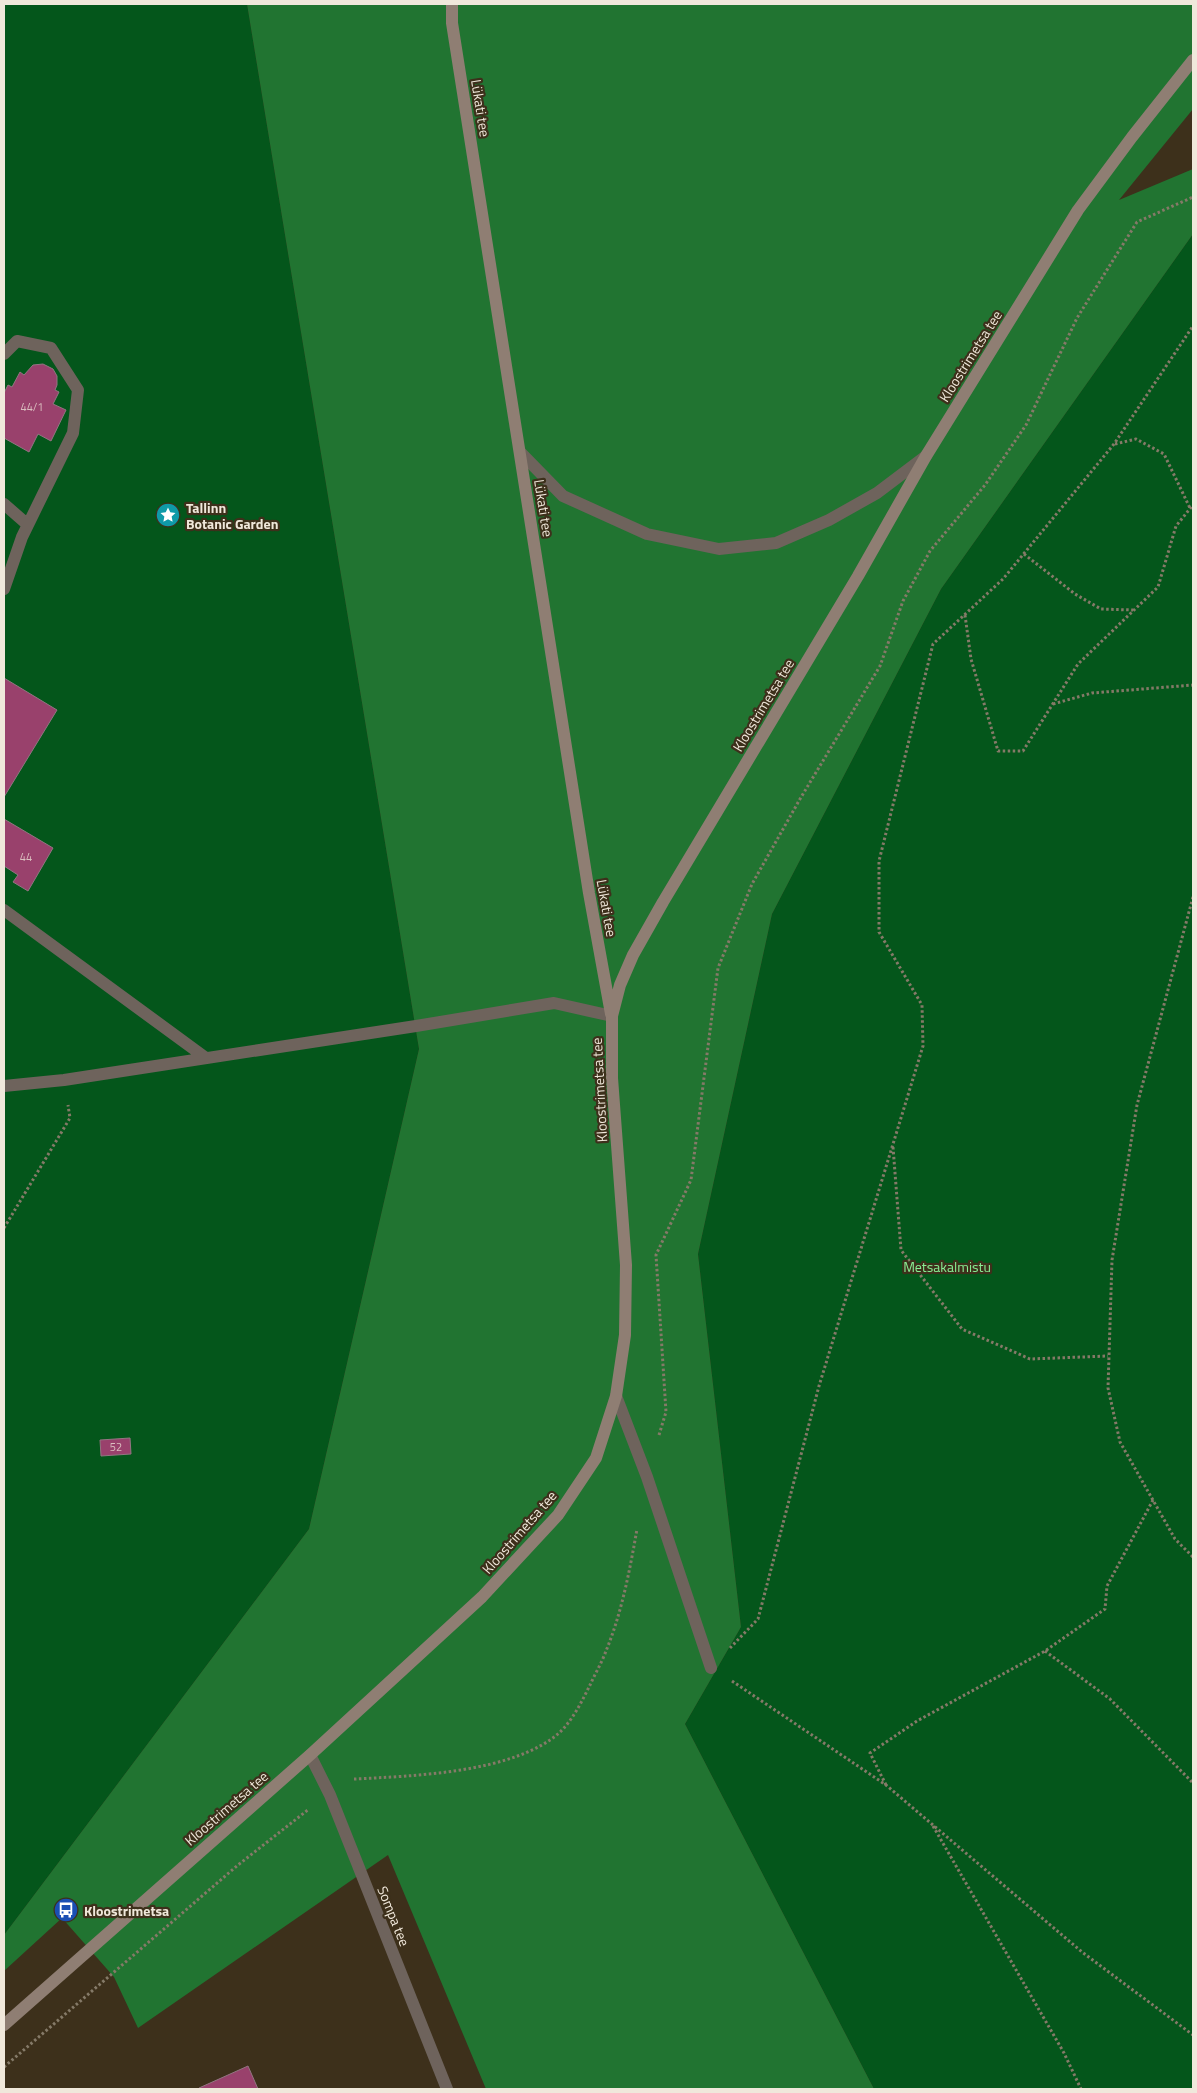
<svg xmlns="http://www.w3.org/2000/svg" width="1197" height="2093" viewBox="0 0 1197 2093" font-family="'Titillium Web',sans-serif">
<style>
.green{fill:#04561b}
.forest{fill:#217431}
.building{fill:#99416c;stroke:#927681}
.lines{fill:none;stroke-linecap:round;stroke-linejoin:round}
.path{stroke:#857a68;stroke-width:3;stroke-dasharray:2.5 2.5;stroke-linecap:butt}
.lane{stroke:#6e635c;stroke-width:12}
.street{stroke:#6e635c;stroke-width:12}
.secondary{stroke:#8f7e73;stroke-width:12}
.labels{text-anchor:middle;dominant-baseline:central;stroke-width:4.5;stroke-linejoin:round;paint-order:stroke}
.number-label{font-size:11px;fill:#dabebf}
.street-label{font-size:14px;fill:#f0e8db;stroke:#3d301b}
.poi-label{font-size:14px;font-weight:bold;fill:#f0e8db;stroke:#3d301b;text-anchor:start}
.park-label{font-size:14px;fill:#88ef94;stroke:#3d301b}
</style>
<rect width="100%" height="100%" fill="#3d301b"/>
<!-- green -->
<path class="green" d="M4,4H247L419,1049L309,1529L4,1935Z
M1193,234V2089H874L685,1724L741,1627L698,1254L772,914L941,589Z"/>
<!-- forest -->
<path class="forest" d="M247,4H1193V109L1119,200L1193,169V234L941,589L772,914L698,1254L741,1627L685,1724L874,2089H486L388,1855L138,2028L114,1977L62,1918L4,1971V1935L309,1529L419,1049Z"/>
<!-- building -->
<path class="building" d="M43,364L53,369L57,376V385L55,390L59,392L53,404L66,410L51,441L38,434L29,452L4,438V393L8,385L12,387L20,372L24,375L33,365Z
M4,678L57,710L4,797Z
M4,819L53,848L28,891L13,882L18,875L4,866Z
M130,1438L131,1454L101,1456L100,1440Z
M248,2066L258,2089H200L199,2088Z"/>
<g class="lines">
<!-- path -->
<path class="path" d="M1115,444L1136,439L1164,454L1190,508
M1024,554L1075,594L1101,609L1133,610
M965,615L971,659L998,751H1023L1078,664L1158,587L1176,526L1193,505
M1053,704L1092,693L1193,685
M1193,897L1137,1105L1112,1260L1108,1388L1120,1442L1175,1539L1193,1557
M893,1147L901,1250L962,1329L1030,1359L1108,1356
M4,1228L70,1118L68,1105
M659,1435L666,1412L656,1255L691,1180L718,968L752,884L800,799L880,666L903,601L930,551L985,485L1026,425L1077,318L1115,257L1137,222L1193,197
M730,1648L758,1619L819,1386L923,1046L922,1005L879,932V861L933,644L1003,579L1114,444L1193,326
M1045,1651L1110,1699L1193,1783
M732,1681L886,1785L1082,1952L1193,2035
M354,1779C413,1776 513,1773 559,1733C573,1720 582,1701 590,1685C595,1674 602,1662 606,1651C622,1612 630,1569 637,1529
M886,1785L870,1753L917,1721L1045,1651L1105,1609L1107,1586L1153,1500
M933,1826L1064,2053L1081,2089
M4,2067L238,1865L309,1809"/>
<!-- lane -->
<path class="lane" d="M4,354L17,341L51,348L78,390L73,433L22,537L4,589
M4,504L28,525
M4,910L206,1058
M4,1086L64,1080L416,1026L554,1003L612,1016
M616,1396L647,1477L711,1668"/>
<!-- street -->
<path class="street" d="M520,452L563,496L647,534L719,549L776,543L829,520L877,493L926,456
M310,1755L330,1795L447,2089"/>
<!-- secondary -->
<path class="secondary" d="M452,4V23L589,893L611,1014
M4,2025L310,1755L482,1597L558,1515L596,1458L616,1396L625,1335L626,1265L612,1078V1016L620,985L633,955L663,902L858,576L926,456L1078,210L1132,137L1193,60"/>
</g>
<!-- icons -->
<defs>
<g id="sight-disc" transform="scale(1.25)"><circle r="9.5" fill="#0f9aa8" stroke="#3d301b"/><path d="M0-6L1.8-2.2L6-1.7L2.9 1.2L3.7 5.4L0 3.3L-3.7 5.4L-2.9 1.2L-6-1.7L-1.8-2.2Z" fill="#fff"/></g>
<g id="bus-disc" transform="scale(1.25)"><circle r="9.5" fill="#1a4fb4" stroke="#3d301b"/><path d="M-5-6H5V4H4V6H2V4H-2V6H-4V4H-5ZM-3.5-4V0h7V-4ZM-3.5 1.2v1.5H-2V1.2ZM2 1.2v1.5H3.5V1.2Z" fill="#fff"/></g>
</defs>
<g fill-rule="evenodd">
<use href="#sight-disc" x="168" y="515"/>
<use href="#bus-disc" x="66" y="1910"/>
</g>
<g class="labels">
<!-- number labels -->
<g class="number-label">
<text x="32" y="407">44/1</text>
<text x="26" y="857">44</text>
<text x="116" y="1447">52</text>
</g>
<!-- street labels -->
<g class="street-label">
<text transform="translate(481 108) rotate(81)">Lükati tee</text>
<text transform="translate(970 356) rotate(-58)">Kloostrimetsa tee</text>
<text transform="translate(544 508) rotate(81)">Lükati tee</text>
<text transform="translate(763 705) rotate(-59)">Kloostrimetsa tee</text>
<text transform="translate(607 908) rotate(80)">Lükati tee</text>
<text transform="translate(599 1090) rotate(-93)">Kloostrimetsa tee</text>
<text transform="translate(519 1532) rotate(-49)">Kloostrimetsa tee</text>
<text transform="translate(226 1808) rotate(-41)">Kloostrimetsa tee</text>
<text transform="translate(394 1916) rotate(68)">Sompa tee</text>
</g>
<!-- poi labels -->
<g class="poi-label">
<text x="186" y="507">Tallinn<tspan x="186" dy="16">Botanic Garden</tspan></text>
<text x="84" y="1910">Kloostrimetsa</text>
</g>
<!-- park labels -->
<g class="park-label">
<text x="947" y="1266">Metsakalmistu</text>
</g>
</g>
<!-- border -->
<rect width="1197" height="2093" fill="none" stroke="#f0e8db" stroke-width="10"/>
</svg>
